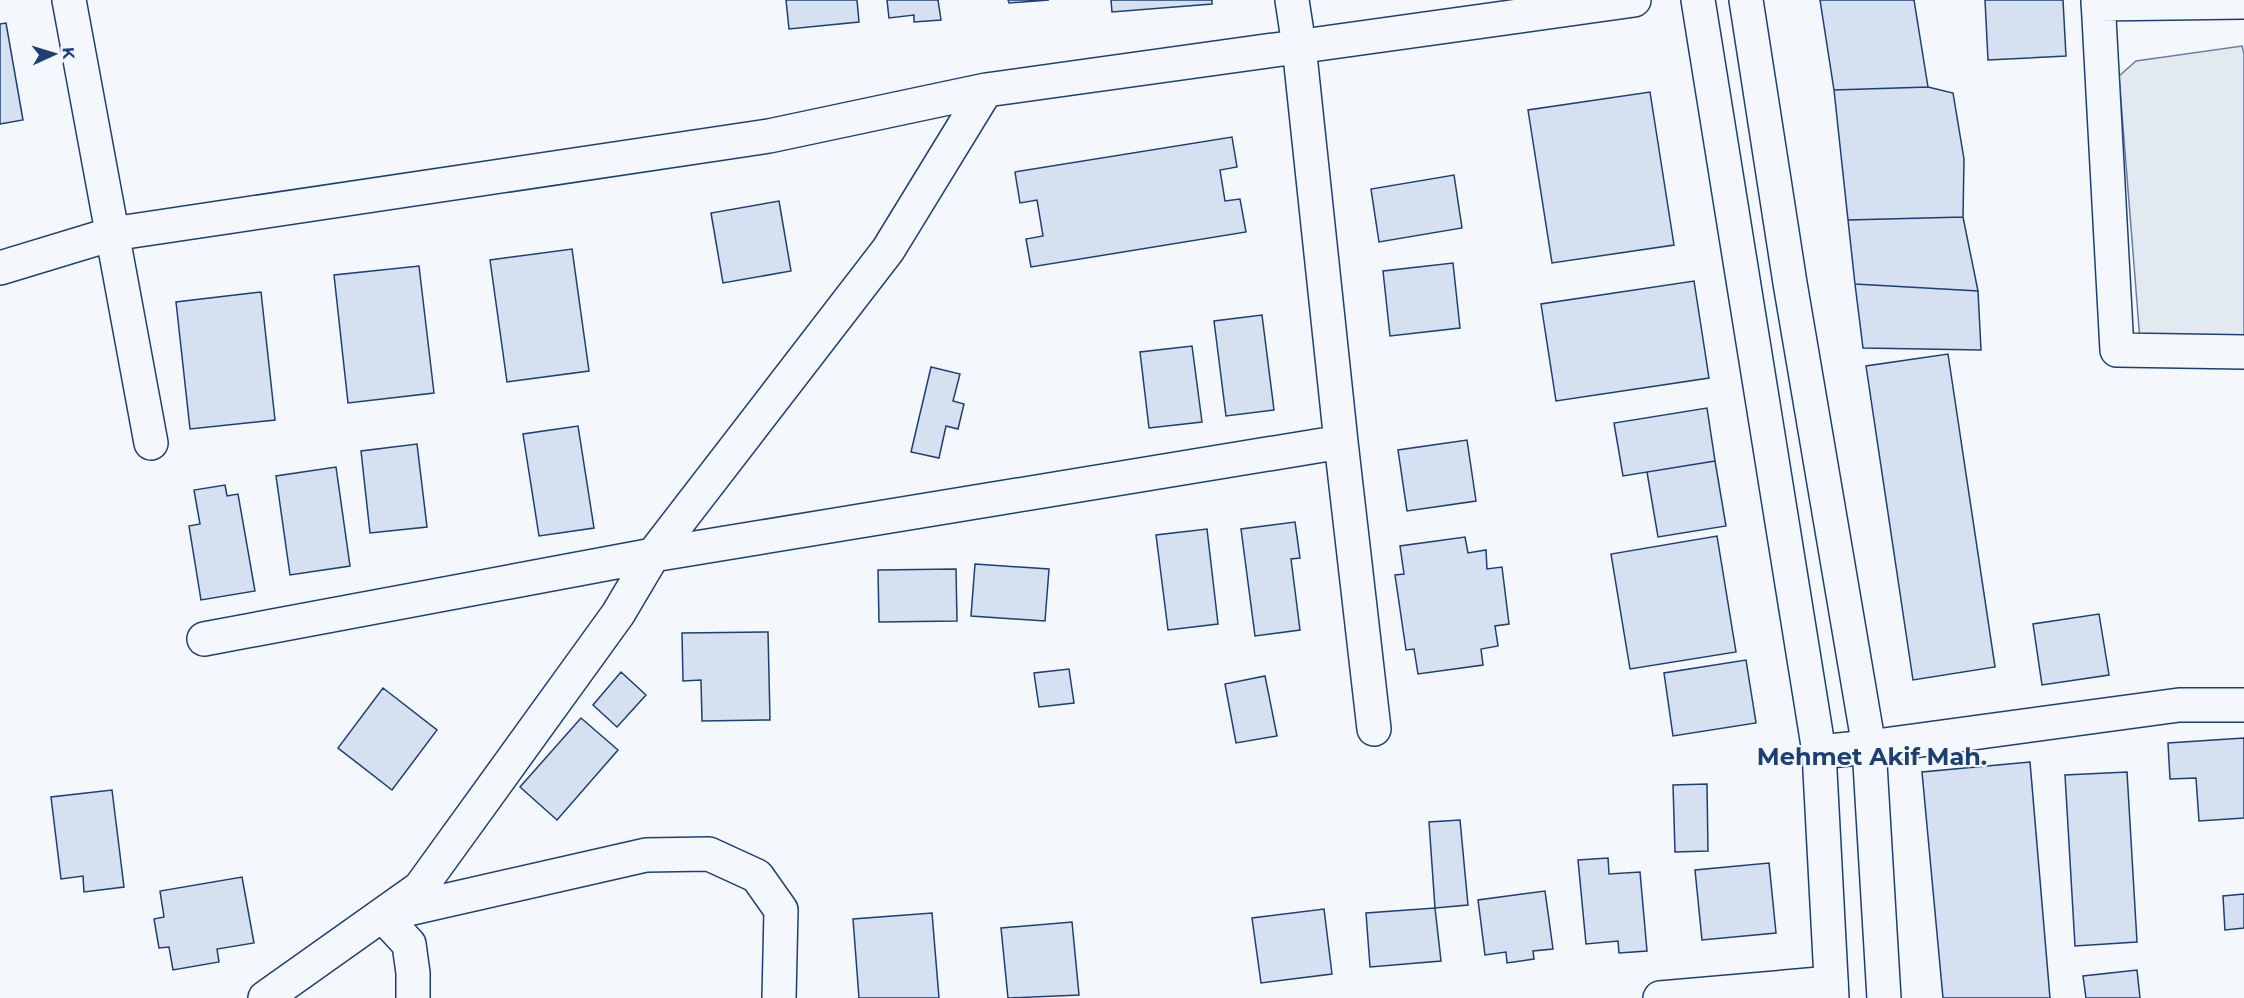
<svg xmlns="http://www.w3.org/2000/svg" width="2244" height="998" viewBox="0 0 2244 998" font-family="Montserrat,sans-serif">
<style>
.green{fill:#e3e9f0;stroke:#687fa3;stroke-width:1.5}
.building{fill:#d5e0f0;stroke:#1d3f73;stroke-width:1.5}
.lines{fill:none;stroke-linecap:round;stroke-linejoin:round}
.minor-casing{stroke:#1d3f73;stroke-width:36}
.major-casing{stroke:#1d3f73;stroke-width:36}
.minor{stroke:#f4f7fb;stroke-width:33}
.major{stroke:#f4f7fb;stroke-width:33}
.labels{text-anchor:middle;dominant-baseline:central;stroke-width:4.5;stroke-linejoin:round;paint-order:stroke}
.district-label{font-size:24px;font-weight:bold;fill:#1d3f73;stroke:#f4f7fb}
</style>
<rect width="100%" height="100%" fill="#f4f7fb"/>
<!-- green -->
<path class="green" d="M2242,46L2244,54V356L2141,353L2119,76L2136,61Z"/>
<!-- building -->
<path class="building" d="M786,0H857L859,22L789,29Z
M887,0H938L941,20L914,22V15L889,18Z
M1008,0H1049L1009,3Z
M1111,0H1212V4L1112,12Z
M1820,0H1914L1928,87L1834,90Z
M1985,0H2063L2066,56L1988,60Z
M6,23L23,120L0,124V24Z
M1928,87L1953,93L1964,159L1963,217L1848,220L1834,90Z
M1650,92L1674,245L1552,263L1528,110Z
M1232,137L1237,167L1220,170L1225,201L1240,199L1246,232L1031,267L1026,239L1043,236L1037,200L1020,203L1015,172Z
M1454,175L1462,228L1379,242L1371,189Z
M779,201L791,271L723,283L711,213Z
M1963,217L1978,291L1855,284L1848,220Z
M572,249L589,371L507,382L490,260Z
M1453,263L1460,328L1390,336L1383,271Z
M419,266L434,393L348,403L334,275Z
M1694,281L1709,378L1556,401L1541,304Z
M1855,284L1978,291L1981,350L1863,348Z
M261,292L275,420L190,429L176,302Z
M1262,315L1274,410L1226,416L1214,321Z
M1192,346L1202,422L1149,428L1140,352Z
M1948,354L1995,667L1913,680L1866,366Z
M931,367L960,374L953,401L964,404L958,429L946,426L939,458L911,452Z
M1707,408L1715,461L1623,476L1614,423Z
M578,426L594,528L539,536L523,434Z
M1467,440L1476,501L1407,511L1398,450Z
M417,444L427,527L370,533L361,451Z
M1715,461L1726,526L1658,537L1647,472Z
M336,467L350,566L290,575L276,476Z
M225,485L227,496L238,494L255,591L201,600L189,526L200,524L194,490Z
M1295,522L1300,558L1291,559L1300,630L1255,636L1241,529Z
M1207,529L1218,624L1168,630L1156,535Z
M1717,536L1736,652L1630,669L1611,554Z
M1465,537L1468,553L1486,550L1487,569L1502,567L1509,624L1495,626L1498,646L1481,649L1483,665L1418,674L1414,649L1406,650L1395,575L1404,574L1400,546Z
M975,564L1049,569L1045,621L971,616Z
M956,569L957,621L879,622L878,570Z
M2099,614L2109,675L2042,685L2033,624Z
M768,632L770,720L702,721L701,680L683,681L682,633Z
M1746,660L1756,723L1673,736L1664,673Z
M1069,669L1074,703L1039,707L1034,673Z
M621,672L646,695L617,727L593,705Z
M1265,676L1277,736L1236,743L1225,684Z
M383,688L437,730L392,790L338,748Z
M581,718L618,750L557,820L520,787Z
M2244,738V818L2199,821L2196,778L2170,779L2168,743Z
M2030,762L2050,998H1943L1922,772Z
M2127,772L2137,942L2075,946L2065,775Z
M1707,784L1708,851L1675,852L1673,785Z
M112,790L124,887L84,892L83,876L61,879L51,797Z
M1460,820L1468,905L1435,908L1429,822Z
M1608,858L1609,874L1640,872L1647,951L1619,953L1618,941L1586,944L1578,860Z
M1769,863L1776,933L1702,940L1695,870Z
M242,877L254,943L217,949L219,962L173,970L169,947L159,948L154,919L164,917L160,891Z
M1545,891L1553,949L1533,951L1534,959L1507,963L1506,952L1485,955L1478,900Z
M2244,894V928L2225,930L2223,896Z
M1435,908L1441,961L1370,967L1366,913Z
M1324,909L1332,974L1261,983L1252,918Z
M932,913L939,998H859L853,919Z
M1072,922L1079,995L1008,998L1001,928Z
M2137,970L2140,998H2086L2083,976Z"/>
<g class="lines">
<!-- minor casing -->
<g class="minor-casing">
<path id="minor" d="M69,0L151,443
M2098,0L2117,350L2244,352
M2098,4L2244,2
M0,268L112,234L769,136L986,90L1634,0
M1341,442L1374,729
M204,639L653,555L1341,442L1299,46L1292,0
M1819,752L1869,747L2179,705H2244
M265,998L420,888L618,614L653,555L888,250L986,90
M413,998V973L409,944L382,915L646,855L709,854L757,876L781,910L779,998
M1660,998L1831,983"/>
</g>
<!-- major casing -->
<g class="major-casing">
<path id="major" d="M1698,0L1819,752L1832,998
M1746,0L1790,283L1869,747L1884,998"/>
</g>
<!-- minor -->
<use href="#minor" class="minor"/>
<!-- major -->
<use href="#major" class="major"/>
</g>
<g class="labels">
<!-- district labels -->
<g class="district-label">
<text x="1872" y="756">Mehmet Akif Mah.</text>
</g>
</g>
<!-- north arrow -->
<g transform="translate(54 54) rotate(86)" stroke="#f4f7fb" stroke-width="4.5" paint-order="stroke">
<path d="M0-4.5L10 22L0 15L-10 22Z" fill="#1d3f73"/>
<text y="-9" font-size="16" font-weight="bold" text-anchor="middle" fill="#1d3f73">K</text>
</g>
</svg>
